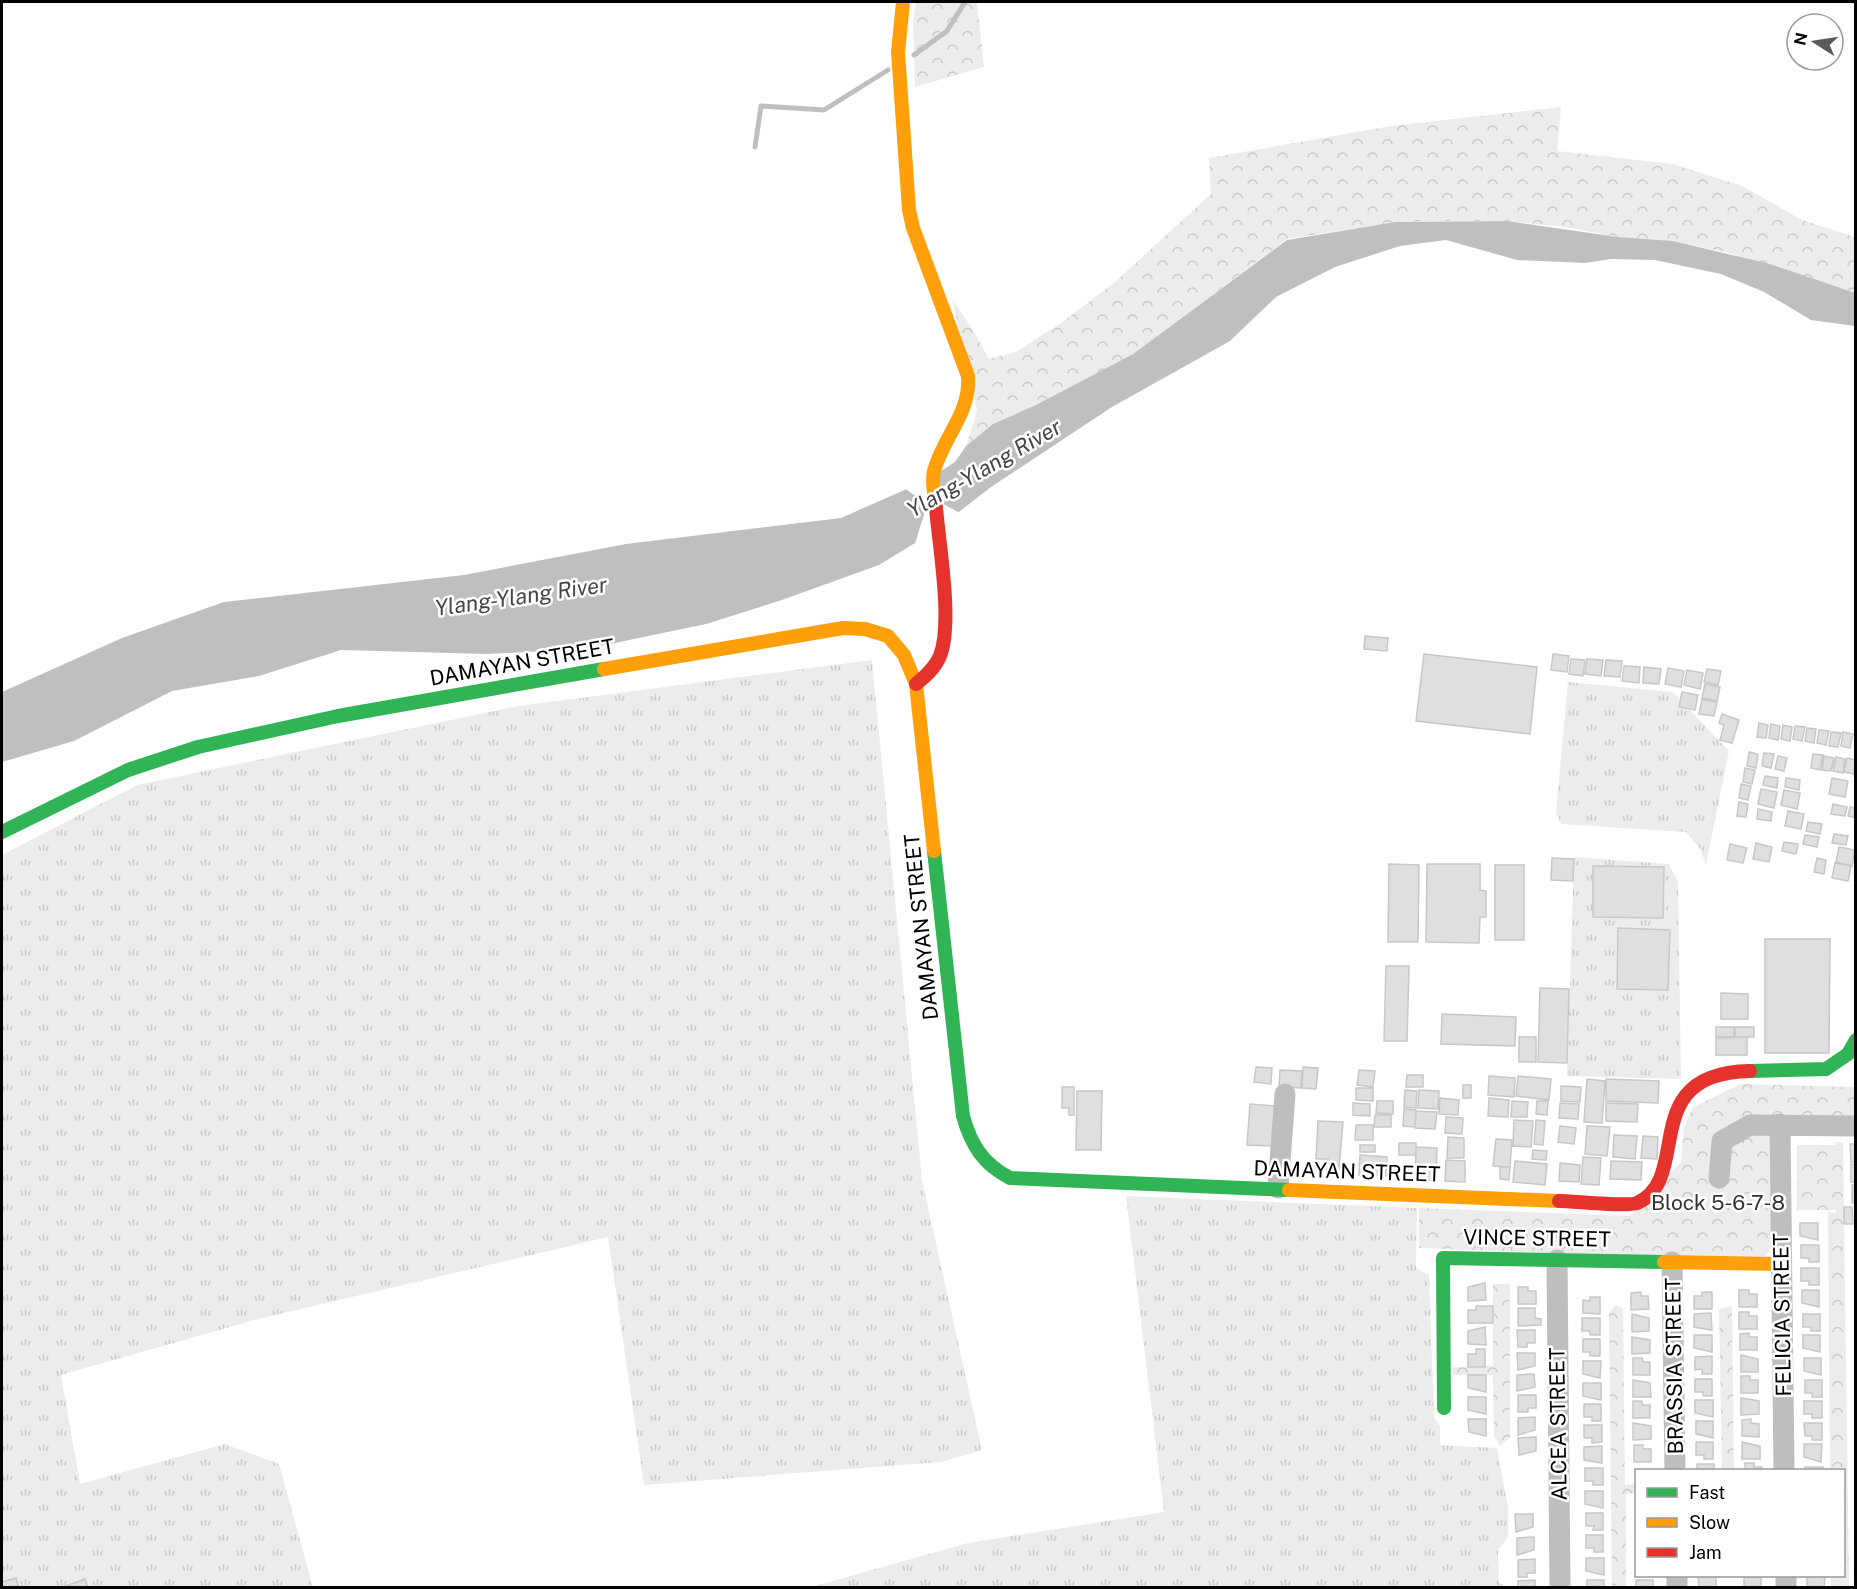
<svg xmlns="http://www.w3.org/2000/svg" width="1857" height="1589" viewBox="0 0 1857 1589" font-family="'Public Sans',sans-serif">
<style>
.grass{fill:url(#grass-tufts)}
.forest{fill:url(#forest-crowns)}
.water{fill:#bfbfbf}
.pier{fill:#fff}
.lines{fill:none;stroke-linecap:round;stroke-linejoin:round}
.stream{stroke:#bfbfbf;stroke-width:5}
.building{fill:#dfdfdf;stroke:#c7c7c7;stroke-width:1.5}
.street{stroke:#bebebe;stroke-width:21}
.fast{stroke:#30b455;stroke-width:14}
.slow{stroke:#ff9f0a;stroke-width:14}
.jam{stroke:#e5322d;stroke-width:14}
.labels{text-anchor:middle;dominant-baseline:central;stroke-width:5;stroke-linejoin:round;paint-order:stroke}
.street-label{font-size:21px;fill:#000;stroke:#fff}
.park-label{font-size:21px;fill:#333;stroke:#fff}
.water-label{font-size:22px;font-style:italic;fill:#444;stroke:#fff}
</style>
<defs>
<pattern id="grass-tufts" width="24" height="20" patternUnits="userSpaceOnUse" patternTransform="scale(1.5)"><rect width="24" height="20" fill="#ececec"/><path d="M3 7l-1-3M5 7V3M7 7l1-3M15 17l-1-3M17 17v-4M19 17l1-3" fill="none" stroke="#c9c9c9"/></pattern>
<pattern id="forest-crowns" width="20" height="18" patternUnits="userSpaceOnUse" patternTransform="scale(1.5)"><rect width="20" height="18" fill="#ececec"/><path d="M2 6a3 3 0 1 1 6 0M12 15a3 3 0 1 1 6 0" fill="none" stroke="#c9c9c9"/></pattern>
</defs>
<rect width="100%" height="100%" fill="#fff"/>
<!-- grass -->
<path class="grass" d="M872,660L922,1180L982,1450L941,1462L644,1485L608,1237L258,1319L61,1375L80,1484L225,1444L279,1464L313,1587L2,1588V855L137,785L519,706Z
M1568,682L1673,692L1729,751L1706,865L1701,850L1686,832L1561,824L1556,812Z
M1574,857L1669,864L1678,882L1681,1079L1567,1076Z
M1126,1196L1417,1208L1416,1268L1429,1275L1434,1418L1440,1426V1445L1497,1448L1508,1507V1537L1498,1550L1499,1583L1509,1587L808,1588L968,1543L1164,1512Z"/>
<!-- forest -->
<path class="forest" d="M916,2H977L984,67L915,87L913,21Z
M1561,107L1557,151L1673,164L1742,186L1802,220L1855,237V293L1729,253L1673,241L1618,237L1565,227L1506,221H1449L1395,222L1337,231L1287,239L1133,354L1036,405L993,424L966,446L977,411L952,299L973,330L989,359L1016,352L1064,321L1115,282L1211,194L1209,158L1391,126Z
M1741,1084L1855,1087V1116H1773L1772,1248L1765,1256L1655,1257L1419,1248V1208L1630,1216L1681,1162L1684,1127L1693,1107Z
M1836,1142L1843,1143L1849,1588L1831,1587V1576H1844V1470H1830L1828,1212L1836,1213V1210H1797V1145H1835Z
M1493,1284H1510V1438L1500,1446L1494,1436L1493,1375H1453V1367L1493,1366Z
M1615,1305L1623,1309L1625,1485L1636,1484V1493L1626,1494V1588L1612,1587L1609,1314Z
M1732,1306L1734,1470H1722L1719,1309Z"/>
<!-- water -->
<path class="water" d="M1506,221L1618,237L1673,241L1770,264L1855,293V326L1811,320L1764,292L1721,274L1655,260L1611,259L1585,263L1517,260L1446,240L1400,246L1335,267L1276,297L1230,341L1112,407L991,487L933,532L879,565L779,601L706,624L586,649L487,654L341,650L259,676L172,691L74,741L2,762V692L122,638L224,602L464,575L626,544L841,518L927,480L955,462L966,446L993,424L1036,405L1133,354L1287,240L1395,222Z"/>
<!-- pier -->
<path class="pier" d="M925,478L945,505L962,514L914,547L925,511L921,500L903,487Z"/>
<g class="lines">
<!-- stream -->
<path class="stream" d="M914,55L947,31L965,2
M755,147L761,106L824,110L888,70"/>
</g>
<!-- building -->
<path class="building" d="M1365,636L1388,638L1387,651L1364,649Z
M1424,654L1537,667L1530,734L1416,721Z
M1553,654L1569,656L1567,672L1551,670Z
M1571,659L1585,660L1583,676L1569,674Z
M1587,659L1603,660L1601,676L1585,674Z
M1606,660L1622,661L1620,677L1604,676Z
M1624,666L1640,667L1639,683L1622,681Z
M1644,667L1661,669L1659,684L1643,683Z
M1668,668L1684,671L1681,687L1665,684Z
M1707,669L1721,671L1718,685L1704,682Z
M1687,670L1703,673L1700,689L1684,685Z
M1705,684L1720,687L1717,701L1702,698Z
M1682,692L1698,695L1695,710L1679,707Z
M1702,699L1717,702L1714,716L1699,714Z
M1722,714L1739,720L1732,743L1720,740L1724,725L1719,723Z
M1759,723L1768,725L1766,738L1757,737Z
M1771,724L1780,726L1778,740L1769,738Z
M1783,725L1792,727L1790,741L1781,739Z
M1795,726L1805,727L1802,741L1793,739Z
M1807,728L1816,729L1814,743L1805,741Z
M1819,730L1829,731L1826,745L1817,743Z
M1831,732L1841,733L1838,747L1829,746Z
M1843,732L1853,734L1850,748L1841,746Z
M1749,752L1758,754L1756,768L1747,766Z
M1764,753L1774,754L1771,768L1762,766Z
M1813,754L1823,755L1820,770L1811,768Z
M1778,756L1787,758L1784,771L1775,769Z
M1824,756L1834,758L1831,771L1822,770Z
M1836,757L1845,759L1843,773L1833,771Z
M1847,758L1856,760L1854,774L1844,772Z
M1745,768L1755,770L1752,784L1743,782Z
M1765,776L1778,778L1777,788L1763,785Z
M1786,778L1800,780L1799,790L1785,787Z
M1832,778L1848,781L1845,797L1829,794Z
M1741,784L1751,786L1748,800L1739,798Z
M1761,789L1777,792L1774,808L1758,804Z
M1784,790L1800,793L1797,809L1781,805Z
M1739,802L1748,804L1746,817L1737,816Z
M1833,804L1847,807L1845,816L1831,814Z
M1850,807L1856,808V818L1848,816Z
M1758,809L1772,812L1771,821L1757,819Z
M1788,811L1804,814L1801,829L1785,826Z
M1808,822L1822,824L1820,834L1806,831Z
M1834,834L1848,836L1846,845L1832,843Z
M1805,835L1819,837L1817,847L1803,844Z
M1784,842L1798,844L1796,854L1782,851Z
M1756,843L1772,847L1769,862L1753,859Z
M1730,844L1747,848L1743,863L1727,860Z
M1839,847L1855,850L1852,866L1836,862Z
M1552,858L1574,859L1573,881L1551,880Z
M1817,858L1826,860L1824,874L1814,872Z
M1835,863L1851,866L1848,881L1832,878Z
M1389,864L1419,865L1418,942H1388Z
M1427,864H1480V890L1486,891V917H1480L1479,943L1426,942Z
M1495,865H1524V940H1495Z
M1593,866L1664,867L1663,918L1593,917Z
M1618,928L1670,930L1668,990L1617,989Z
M1765,939H1830L1829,1053H1765Z
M1386,966H1409L1407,1041H1384Z
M1540,988L1569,989L1567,1063L1538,1062Z
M1721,993L1748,994V1019H1721Z
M1442,1014L1516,1017L1515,1046L1441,1044Z
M1716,1027H1734V1037H1716Z
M1735,1027H1754V1037H1735Z
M1519,1037H1536V1062H1519Z
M1747,1037V1055H1716V1038Z
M1256,1067L1272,1068L1271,1084L1254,1082Z
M1303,1067L1318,1068L1316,1089L1302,1088Z
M1280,1070L1302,1071L1301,1088L1279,1087Z
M1359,1070L1375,1071L1373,1087L1357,1085Z
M1407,1075H1423V1087H1406Z
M1489,1076L1515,1078L1514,1097L1488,1095Z
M1518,1076L1551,1079L1549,1100L1516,1096Z
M1587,1079L1605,1081L1602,1123L1584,1122Z
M1606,1079L1659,1081L1658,1103L1606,1101Z
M1463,1085H1471V1098H1463Z
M1561,1086L1581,1087L1580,1102L1561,1101Z
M1062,1087H1074V1115H1069V1108H1062Z
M1356,1088H1373V1101L1356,1100Z
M1405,1090L1417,1091L1416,1108L1404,1107Z
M1419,1090L1439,1091L1438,1109L1418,1108Z
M1077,1091H1102L1101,1150H1076Z
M1440,1098L1459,1100L1458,1115L1439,1114Z
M1489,1098L1509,1100L1508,1117L1488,1116Z
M1377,1101H1393V1114L1376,1113Z
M1512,1101L1528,1102L1527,1117H1511Z
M1537,1101H1548L1547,1115L1536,1114Z
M1353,1103L1370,1104V1116L1353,1115Z
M1560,1103L1579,1104L1578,1119L1559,1118Z
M1606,1103L1638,1104L1637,1122L1606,1121Z
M1250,1104L1275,1106L1272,1146L1247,1145Z
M1404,1109L1416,1110L1415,1127L1403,1126Z
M1416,1111L1437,1112L1435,1129L1415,1128Z
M1375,1115H1391V1127H1374Z
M1446,1117L1463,1118L1462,1134L1445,1133Z
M1514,1120L1533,1121L1531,1147L1513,1146Z
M1536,1120L1545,1121L1543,1145L1534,1144Z
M1318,1121L1343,1122L1339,1169H1327L1328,1159H1316Z
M1356,1125H1373V1140H1355Z
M1560,1126L1576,1128L1574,1144L1558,1142Z
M1587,1126L1610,1127L1607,1156L1585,1154Z
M1614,1135L1637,1136L1635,1159L1613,1157Z
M1643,1136L1658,1137L1657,1159L1641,1158Z
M1448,1137L1464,1138V1158H1447Z
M1496,1139L1512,1140L1510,1167L1493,1166Z
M1399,1143H1416V1155H1399Z
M1850,1144H1856V1162H1851Z
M1360,1145H1375V1152H1360Z
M1416,1147L1437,1148L1436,1181L1415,1180Z
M1533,1150L1547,1151L1546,1160L1532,1159Z
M1360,1155L1387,1157L1386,1176L1359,1175Z
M1583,1157L1601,1158L1599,1185L1581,1184Z
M1446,1160L1465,1161V1182L1445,1181Z
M1515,1161L1547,1164L1545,1185L1513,1182Z
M1611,1161L1642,1162L1641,1180L1610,1179Z
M1560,1163L1580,1165L1579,1182L1559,1181Z
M1851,1164H1856V1182H1851Z
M1500,1167H1510L1509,1180L1500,1179Z
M1852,1185H1856V1203H1852Z
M1844,1207H1852L1853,1224H1844Z
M1800,1223H1818V1240L1800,1236Z
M1801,1245H1819V1262H1809V1258H1801Z
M1801,1268H1819V1285H1809V1281H1801Z
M1485,1283L1486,1300L1468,1301V1287Z
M1518,1287H1528V1291H1536V1304H1518Z
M1739,1290H1749V1294H1757V1307H1739Z
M1802,1290H1819V1307L1802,1303Z
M1641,1292V1296H1648L1649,1309L1631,1310V1293Z
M1702,1292H1712V1309H1694V1296H1702Z
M1590,1297H1600V1314L1583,1313V1300L1590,1301Z
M1476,1306H1493V1323H1468V1310H1476Z
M1518,1308H1535V1318L1541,1319V1325L1518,1326Z
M1739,1312H1749V1316H1757V1329H1739Z
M1711,1313L1712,1330L1694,1327V1314Z
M1632,1314L1649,1318V1331L1632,1332Z
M1803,1314H1820V1331H1811V1327H1803Z
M1582,1318H1600V1335H1590V1331H1582Z
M1485,1327L1486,1345L1468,1344V1331Z
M1517,1330H1535V1343H1527V1347H1518Z
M1749,1333V1337H1757V1350H1740V1334Z
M1694,1335H1712V1352L1694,1348Z
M1803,1335H1820V1352L1803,1348Z
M1632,1337L1650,1340V1353L1632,1354Z
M1583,1339H1600V1356H1590V1352H1583Z
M1476,1349H1485V1367H1468V1354H1476Z
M1517,1353H1535V1366L1518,1370Z
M1741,1355L1758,1359V1372H1741Z
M1712,1356V1374H1702V1369L1695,1370V1357Z
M1633,1358H1642L1643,1362H1650V1375H1633Z
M1804,1358H1821V1375L1804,1371Z
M1583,1361H1601L1600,1378L1583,1374Z
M1534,1374L1535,1387L1517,1391V1375Z
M1468,1375H1486V1392L1468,1388Z
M1741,1376H1750V1380H1758V1393H1741Z
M1695,1379H1712V1396H1703V1392H1695Z
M1633,1380L1650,1383L1651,1397H1633Z
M1805,1380H1822V1397H1812V1393H1805Z
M1583,1383H1601V1400L1583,1396Z
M1518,1395H1536V1408H1528V1412H1518Z
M1468,1397H1486V1414L1468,1410Z
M1741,1398L1759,1401V1414L1741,1415Z
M1695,1400H1713V1417L1695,1413Z
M1633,1401H1642V1405H1650V1418H1633Z
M1804,1401H1822V1418H1812V1414H1804Z
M1584,1404H1601V1421H1592V1417H1584Z
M1535,1417V1430L1518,1435V1418Z
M1468,1419H1486V1436L1469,1432Z
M1751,1419V1423L1759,1424V1437L1742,1436V1420Z
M1696,1421H1713V1438L1696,1434Z
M1633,1423L1651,1426V1439L1633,1440Z
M1804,1423H1822V1440H1812V1436H1805Z
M1584,1425H1602V1442L1592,1443V1438H1584Z
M1536,1437V1451L1519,1455L1518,1438Z
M1696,1442H1713V1459H1704V1455H1696Z
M1742,1442L1760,1446V1459H1742Z
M1804,1444H1822L1821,1462L1804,1457Z
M1634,1445H1643V1449H1651V1462H1634Z
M1602,1446V1463L1584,1460V1447Z
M1745,1463H1754V1467H1762V1470H1745Z
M1697,1464H1714V1470H1697Z
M1805,1467H1823V1470H1805Z
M1585,1468H1603V1485H1593V1481H1585Z
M1585,1491H1603V1508L1585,1504Z
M1586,1513H1603V1530H1593L1594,1526H1586Z
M1515,1514H1533V1527L1516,1532Z
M1586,1535H1603V1552H1594V1548H1586Z
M1534,1537V1550L1517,1555V1538Z
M1586,1558H1604V1575L1586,1571Z
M1535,1559V1573H1527V1577H1518V1560Z
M1698,1576H1716V1588H1699Z
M1807,1576H1825L1824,1588L1807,1587Z
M1744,1577H1761V1588H1744Z
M16,1578L19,1588H2V1582Z
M85,1579L88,1588H66V1586Z
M1535,1580V1588H1518V1581Z
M1587,1580H1604V1588H1587Z
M1636,1580H1653V1588H1636Z"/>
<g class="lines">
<!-- street -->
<path class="street" d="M1780,1124L1784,1470
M1719,1178L1722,1141L1750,1125L1856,1126
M1278,1188L1285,1094
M1557,1260L1560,1588
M1672,1262L1675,1470
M1677,1576V1588
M1786,1576V1588"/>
<!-- fast -->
<path class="fast" d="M2,832L128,770L198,747L338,716L604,669
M934,851L963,1116C971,1145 983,1164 1010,1178L1289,1190
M1750,1071L1826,1069L1848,1054L1856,1040
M1444,1408L1443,1258L1664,1262"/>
<!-- slow -->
<path class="slow" d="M903,2L898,52L909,210L913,228L968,376C971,413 943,437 934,471C931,481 935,497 936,508
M604,669L843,628L865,629L888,636L904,655L916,684L934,851
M1289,1190L1559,1201
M1664,1262L1781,1264"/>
<!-- jam -->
<path class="jam" d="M916,684C926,676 935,668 940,656C953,623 939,545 936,508
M1559,1201C1573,1201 1626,1207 1637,1203C1694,1178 1635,1073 1750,1071"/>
</g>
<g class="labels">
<!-- street labels -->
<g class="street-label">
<text transform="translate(522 662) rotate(-10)">DAMAYAN STREET</text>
<text transform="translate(921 927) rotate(-96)">DAMAYAN STREET</text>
<text transform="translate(1347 1171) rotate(2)">DAMAYAN STREET</text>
<text transform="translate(1537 1238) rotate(1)">VINCE STREET</text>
<text transform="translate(1782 1315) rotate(-91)">FELICIA STREET</text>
<text transform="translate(1674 1366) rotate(-91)">BRASSIA STREET</text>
<text transform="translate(1558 1424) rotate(-91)">ALCEA STREET</text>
</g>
<!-- park labels -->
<g class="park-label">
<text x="1718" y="1202">Block 5-6-7-8</text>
</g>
<!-- water labels -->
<g class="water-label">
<text transform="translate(984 468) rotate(-30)">Ylang-Ylang River</text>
<text transform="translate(521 596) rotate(-8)">Ylang-Ylang River</text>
</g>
</g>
<!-- border -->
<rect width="1857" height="1589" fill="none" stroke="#000000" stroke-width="6"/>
<!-- legend -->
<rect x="1635" y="1469" width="210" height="108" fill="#ffffff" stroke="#999999" stroke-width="1.5"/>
<rect x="1647" y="1488" width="30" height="9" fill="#30b455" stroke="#999999" stroke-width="1.5"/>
<text x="1689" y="1499" font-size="18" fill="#000000">Fast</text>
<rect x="1647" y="1518" width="30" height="9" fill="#ff9f0a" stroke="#999999" stroke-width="1.5"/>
<text x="1689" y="1529" font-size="18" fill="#000000">Slow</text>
<rect x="1647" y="1548" width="30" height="9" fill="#e5322d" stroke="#999999" stroke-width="1.5"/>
<text x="1689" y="1559" font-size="18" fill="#000000">Jam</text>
<!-- north arrow -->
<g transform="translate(1815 42) rotate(282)"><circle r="28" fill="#ffffff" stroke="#999999" stroke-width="1.5"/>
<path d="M0-4.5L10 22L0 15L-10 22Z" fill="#595959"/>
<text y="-9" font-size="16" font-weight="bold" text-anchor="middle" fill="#000000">N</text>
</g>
</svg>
